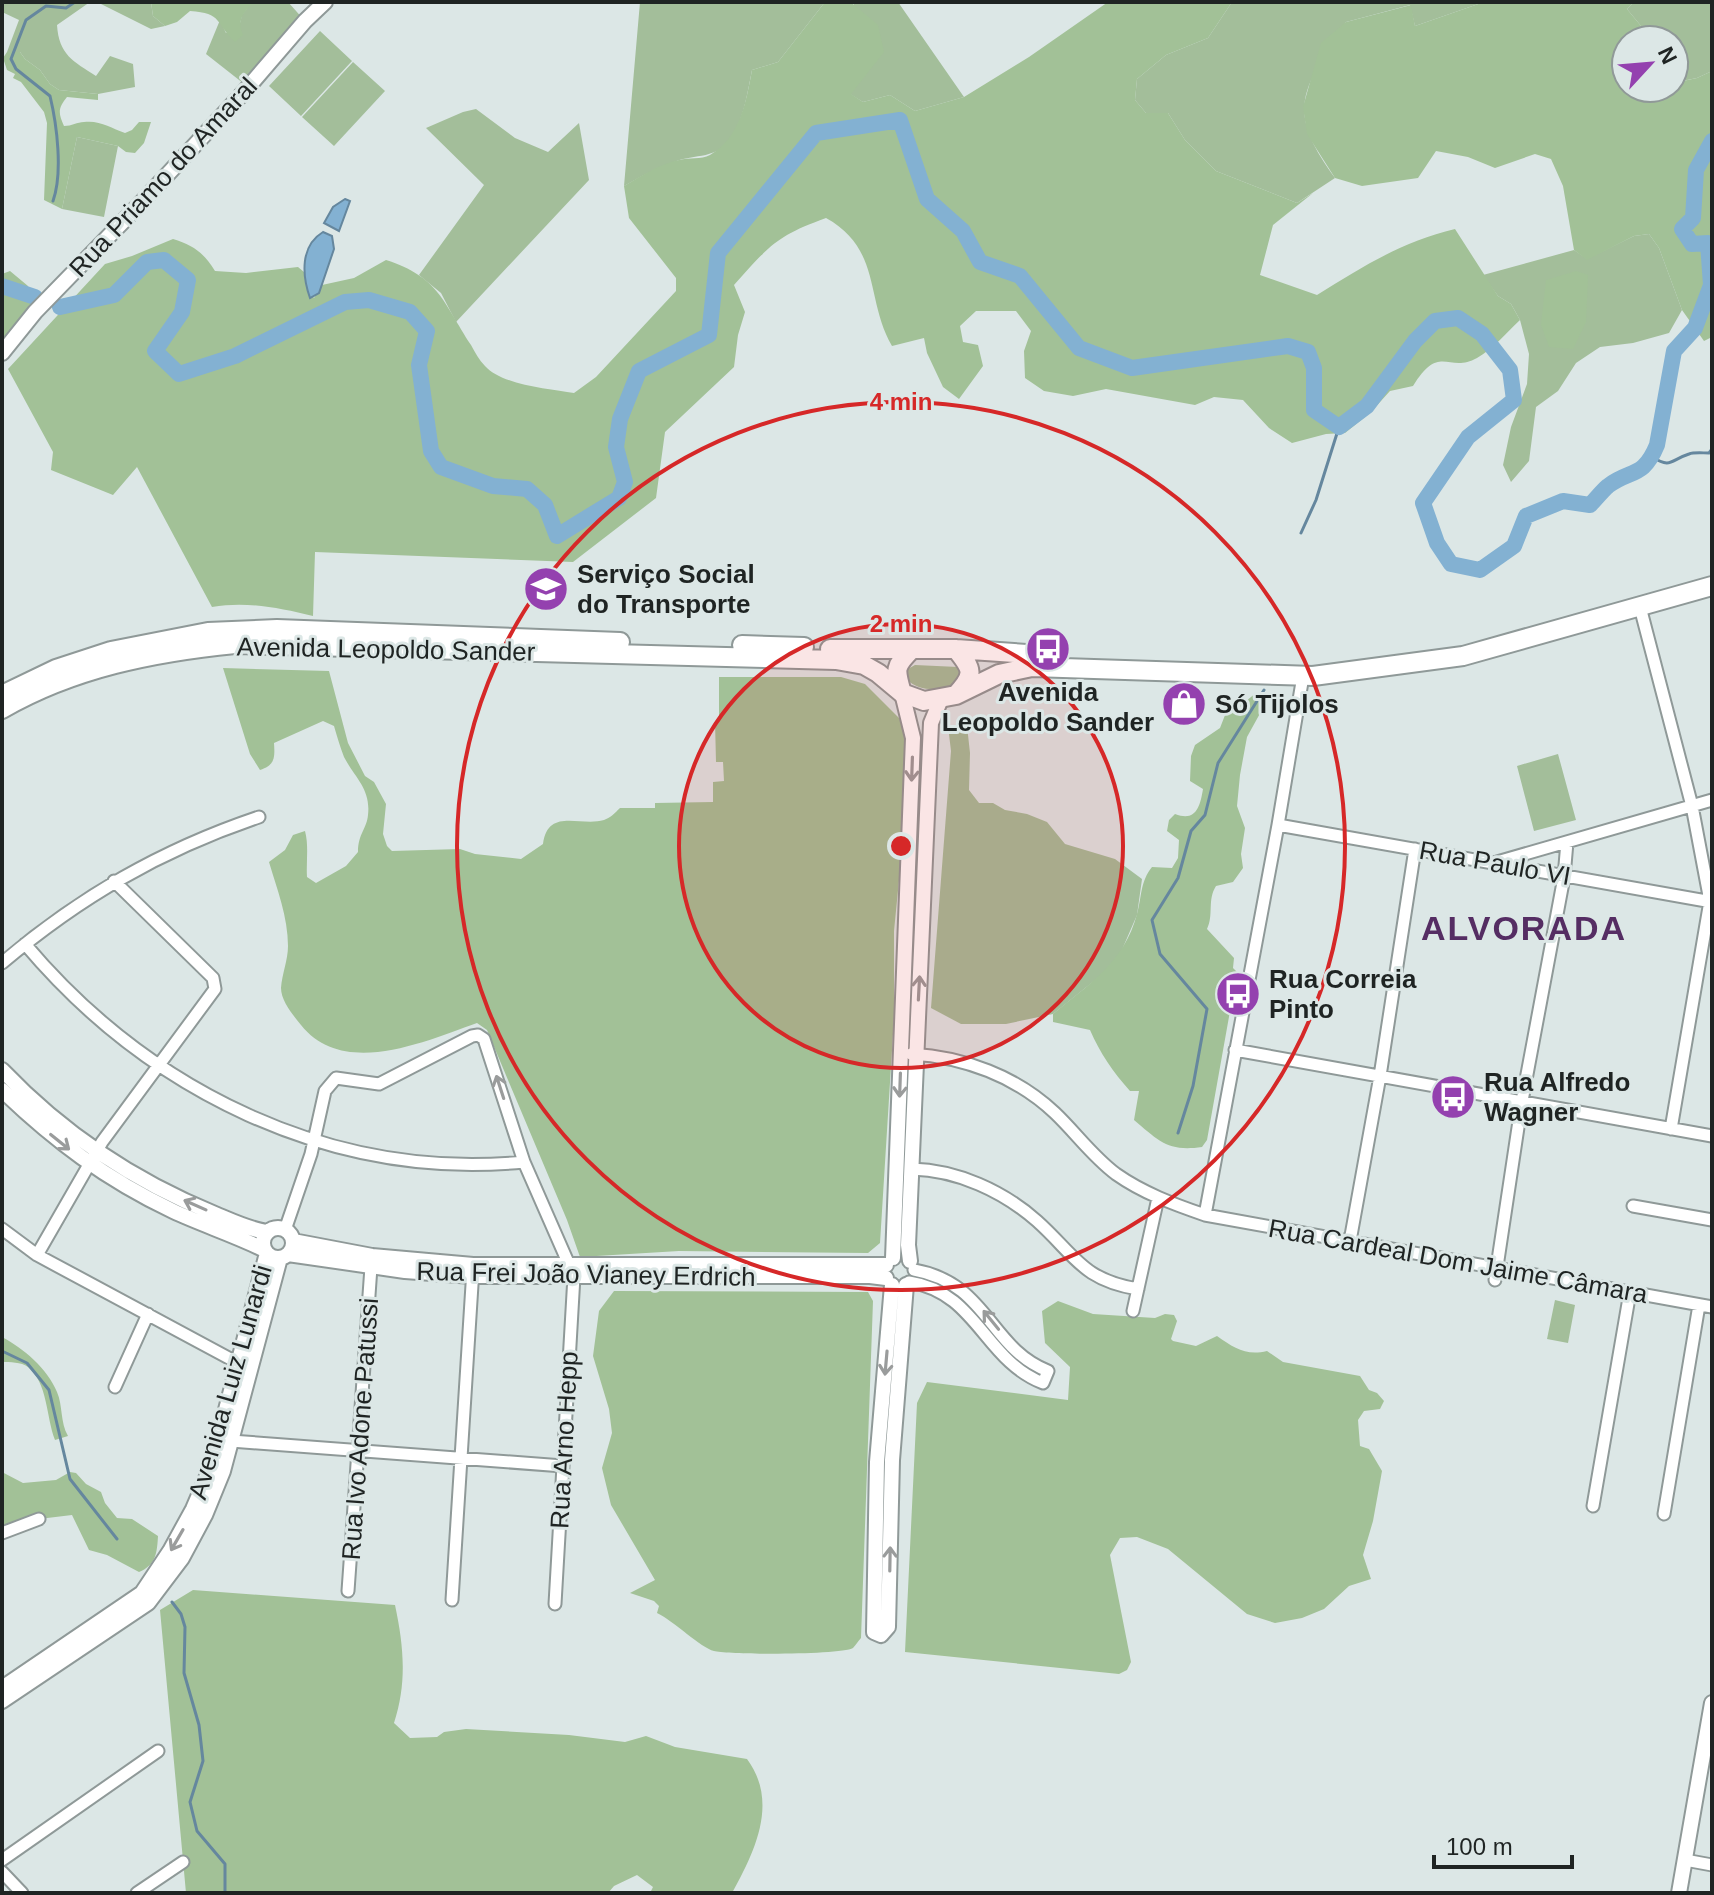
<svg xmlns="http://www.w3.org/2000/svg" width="1714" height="1895" viewBox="0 0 1714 1895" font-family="Helvetica,sans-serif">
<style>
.green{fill:#a3be9a}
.forest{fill:#a2c197}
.water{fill:#83b1d2;stroke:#65879e;stroke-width:2}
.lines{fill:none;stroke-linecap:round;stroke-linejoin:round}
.stream{stroke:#65879e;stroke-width:3}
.river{stroke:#83b1d2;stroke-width:16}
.minor-casing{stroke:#8f9998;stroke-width:15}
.tertiary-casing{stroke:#8f9998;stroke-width:18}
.trunk-casing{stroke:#8f9998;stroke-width:22}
.minor{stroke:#fff;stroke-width:11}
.tertiary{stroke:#fff;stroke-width:14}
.trunk{stroke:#fff;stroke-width:18}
.oneway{stroke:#9a9c9c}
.ring{fill:none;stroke:#d62828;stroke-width:4}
.labels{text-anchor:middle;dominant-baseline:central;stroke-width:6;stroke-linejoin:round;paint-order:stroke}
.street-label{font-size:26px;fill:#1f2423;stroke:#dce7e6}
.poi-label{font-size:26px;font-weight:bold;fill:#1f2423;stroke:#dce7e6;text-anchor:start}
.district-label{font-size:34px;font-weight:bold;letter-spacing:2px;fill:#552d63;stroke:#dce7e6}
.centre{fill:#d62828;stroke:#dce7e6;stroke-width:4}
.ring-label{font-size:24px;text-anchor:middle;font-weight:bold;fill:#d62828;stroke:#dce7e6;stroke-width:6;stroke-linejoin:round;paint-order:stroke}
</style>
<rect width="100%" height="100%" fill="#dce7e6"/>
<!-- green -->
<path class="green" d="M2,2H90L57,25C59,55 73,61 96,76L110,56L133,64L135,87L98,94L59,90L50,84L40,70L25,59L20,52H7L19,20L2,12Z
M97,2H151L153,16L165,26L151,29Z
M252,2H288L305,21L248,87L206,54L220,20L226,33L239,27L242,15Z
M640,2H825L778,62L752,70C748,90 744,117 733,135C718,161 695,153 674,162C656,168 640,177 624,186Z
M840,2H898L964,97L915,111L890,95L863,102L850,94L854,4Z
M1232,2H1484L1415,26L1410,5L1346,22C1304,89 1283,107 1335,178L1297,203L1216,171L1185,140L1168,113H1146L1135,100L1137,79L1166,55L1208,38Z
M1634,2H1712V71L1697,78L1677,82L1674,40L1668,36L1646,32L1627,9Z
M320,31L352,61L301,116L269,86Z
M353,62L385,91L334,146L302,117Z
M476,109L515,138L548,152L579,123L589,180L456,322L441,293L419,275L484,185L426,128L463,112Z
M77,137L118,146L104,217L62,209Z
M1649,234L1659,248L1682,310L1669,333L1633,343L1600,347L1576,363L1558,391L1536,407L1529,461L1511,482L1503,465L1511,427L1527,384L1529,354L1520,320L1515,311L1511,304L1498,296L1483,275L1574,250L1587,259L1634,236Z
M915,665L958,667L962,669L959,683C942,691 921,693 906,679V670Z
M948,726H967L970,753L969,790L979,803H993L1005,810L1027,814L1047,822L1065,844L1115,859L1142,879L1137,915L1121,952L1110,968L1053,1014L1006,1024H961L931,1008L951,751Z
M1558,754L1576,820L1534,831L1517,766Z
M1555,1300L1575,1305L1568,1343L1547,1339Z"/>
<!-- forest -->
<path class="forest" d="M151,2H252V4C242,14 237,22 243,35L235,42C215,23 223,13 190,11L177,22L165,26L153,16Z
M825,2L853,4L878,25L884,52L851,94L863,102L890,95L915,111L964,97L1029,57L1108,2H1232L1208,38L1166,55L1137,79L1135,100L1146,113H1168L1185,140L1216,171L1297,203L1313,193L1273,225L1260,275L1317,295C1362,267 1403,241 1455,229L1498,296L1511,304L1520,320C1507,332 1493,349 1477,358C1448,374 1440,342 1413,386L1390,391L1370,413L1345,433L1326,434L1292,443L1269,428L1243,400L1214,397L1195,405L1106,389L1073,396L1044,391L1025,378L1024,351L1031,331L1016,311H976L960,326L963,342L978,345L983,366L959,399L943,387L927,353L924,338L892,346C865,299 882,249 826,218C776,236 769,246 734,285L745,312L738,335L734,367L665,432L656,498L573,562L315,552L313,616C279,608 247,601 212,607L137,467L113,495L51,470L53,452L8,369L105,264L132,256L173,239C193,245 204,253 215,271L246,273L298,267L304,272L308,291L314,298L322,285L354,278L386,260C439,277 443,302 471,345C475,352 479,360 485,366C502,385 549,389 574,393L596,377L676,291V278L629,218L624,186C641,176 660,164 679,160C689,157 701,160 710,155C740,138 746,102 752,70L778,62Z
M1484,2H1634L1627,9L1646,32L1668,36L1671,40H1626V88H1674V44L1678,82L1697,78L1712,71V337L1704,341L1682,310L1659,248L1649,234L1634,236L1587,260L1574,250L1563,186L1551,159L1535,154L1495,168L1468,157L1436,151L1418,178L1362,186L1335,178L1307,134L1303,107L1321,43L1346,22L1411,5L1415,26Z
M7,52H20L25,59L40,70L50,84L59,90L98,94V100L67,97C58,108 58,113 64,126C72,126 77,122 84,122C100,120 111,128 125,133L132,130L139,122H151L144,143L135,153L126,152L118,146L77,137L62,209L44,200L47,123L44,112L21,82L13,78L15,74L7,70L3,58Z
M10,271L28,286L35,306L2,346V274Z
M1576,271L1588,275L1586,322L1573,349L1549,347L1541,325L1546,280Z
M223,668L329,671L348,743L365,776L374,782L386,804L383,834L387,846L392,851L460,849L475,854L521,859L543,844C548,807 580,827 604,820C610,818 615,813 620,808H655V803L713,802V782L724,781L723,762H716L715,721H719V677H841L865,684L904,723L905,740L901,860L894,931V1018L880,1243L868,1253L679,1251L580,1257L567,1220L487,1030L477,1023C424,1042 343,1078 301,1025C293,1015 281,1001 281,988C282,974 288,960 288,946C288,917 277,889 269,862L285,850L293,835L305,831C309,846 306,862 307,877L316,883L346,866L358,852C358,834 367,828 368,815C371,789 355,778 344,757C340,747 337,736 334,726L323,721L274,743C275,758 275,765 260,770L250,754Z
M1257,692L1265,694L1263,708L1247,737L1240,775L1237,806L1245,828L1241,854L1243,868L1233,882L1216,886C1207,900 1214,915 1207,929L1234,958L1233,968L1237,972L1207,1140L1202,1147C1168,1152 1159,1141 1134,1120L1139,1091H1130C1113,1072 1100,1053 1090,1030L1053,1022V1014C1089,984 1124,963 1137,914C1142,896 1140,882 1152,867L1172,868L1178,858L1179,840L1167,831L1169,820L1175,814C1196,822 1200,807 1203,789L1190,781L1191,756L1195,745L1220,728L1227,710L1234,701L1245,702Z
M614,1291L868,1292L873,1301L861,1638C858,1641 856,1645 853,1648C841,1655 729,1655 714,1651C701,1648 674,1621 657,1613L659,1606L654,1601L630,1593L655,1580L611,1505L602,1468L612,1433L609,1409L593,1356L599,1311Z
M1058,1301L1093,1314L1155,1318L1165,1314L1174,1315L1177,1321L1171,1339L1173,1341L1196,1346L1217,1336C1234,1348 1246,1356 1267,1351L1283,1362L1360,1376L1369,1390L1377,1393L1384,1401L1380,1409L1364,1411L1358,1420L1360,1446L1369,1449L1382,1471L1373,1521L1363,1555L1371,1579L1349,1586L1324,1609L1302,1618L1275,1623L1247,1614L1168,1549L1137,1537L1120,1538L1110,1555L1131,1662L1127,1670L1119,1674L905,1652L917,1403L927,1382L1068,1400L1070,1367L1045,1343L1042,1311Z
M2,1337C24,1349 47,1368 57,1392C63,1406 60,1422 68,1436L55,1440C46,1417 48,1383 28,1367C21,1362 10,1362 2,1362Z
M2,1472L23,1483L56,1480L70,1472L76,1473L86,1484L101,1492L105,1503L117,1518L132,1519L158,1536C157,1553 156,1565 139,1572L107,1555L89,1550L72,1515L39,1519L4,1533Z
M193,1590L395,1605C404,1647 407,1683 394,1723L410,1738L437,1737L444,1732L466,1729L569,1735L625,1742L646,1736L675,1747L747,1759C779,1802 755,1851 732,1893H650L653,1887L637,1875L614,1886L608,1893H186L160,1610Z"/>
<!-- water -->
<path class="water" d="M345,199L350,201L339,231L324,223L333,207Z
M323,232L332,236L334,249L319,293L310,298C302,275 300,246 323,232Z"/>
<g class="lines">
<!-- stream -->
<path class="stream" d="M53,201C63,173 57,125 50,96L16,69L11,59L26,20L46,6L66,8L75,2
M1652,457C1672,469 1670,460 1689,454C1694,452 1702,453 1709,453L1712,449
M1301,533L1316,500L1339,427
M1178,1133L1193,1086L1207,1009L1160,954L1152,920L1178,878L1191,831L1205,815L1218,763L1264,690
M2,1351L27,1363L49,1390L70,1479L117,1539
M172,1602L181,1614L185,1627L184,1673L199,1725L203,1761L190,1802L197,1831L225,1864V1893"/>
<!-- river -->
<path class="river" d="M2,286L35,297
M60,307L114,295L147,262L164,260L188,280L182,312L155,351L179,374L235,356L345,302L369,300L410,312L427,331L419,365L431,451L441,467L493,486L527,489L545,505L557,536L619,498L625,482L616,447L620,419L639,371L709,335L718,253L816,133L900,120L927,199L963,231L980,262L1020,276L1079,348L1132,368L1288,346L1308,352L1314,368V410L1339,427L1367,406L1415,341L1435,321L1458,318L1482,334L1510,370L1514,400L1468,437L1423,503L1437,543L1451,564L1480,570L1514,546L1526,516L1563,501L1590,505C1596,499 1602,491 1608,486C1630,469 1643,479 1657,445L1674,351L1695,328L1711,285L1708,243L1692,244L1682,229L1693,218L1696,170L1712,141"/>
<!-- minor casing -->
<g class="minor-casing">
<path id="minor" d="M1640,607L1692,806L1710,901L1671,1129
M1278,825L1712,902
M1497,862L1712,800
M25,944C148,1090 330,1181 524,1162
M2,963C80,897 161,850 259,817
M1235,1050L1712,1136
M911,1054C964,1057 1016,1076 1055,1113C1076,1133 1092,1156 1116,1174C1143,1193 1173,1204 1205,1215L1712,1307
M912,1169C957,1170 1003,1191 1037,1221C1075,1255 1082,1280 1138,1289
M1633,1206L1712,1220
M1205,1215L1278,825L1303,676
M2,1229L37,1255L238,1363
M285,1230L311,1154L325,1091L336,1078L379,1084L472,1036L478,1035L484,1039L524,1162L574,1276L555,1604
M1350,1241L1380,1076L1415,849
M37,1255L102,1142L215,989L213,978L114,881
M1495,1280L1522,1101L1564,877L1567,842
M909,1282C977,1292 984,1360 1043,1383L1048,1371C989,1348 988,1283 914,1270
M1133,1311L1158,1198
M115,1387L148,1314
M223,1438L231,1441L563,1466
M1593,1506L1630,1292
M1664,1514L1699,1305
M2,1533L39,1519
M348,1591L371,1267
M452,1600L473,1269
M2,1860L158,1751
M1685,1860L1712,1865
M2,1872L22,1893
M137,1893L183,1862"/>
</g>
<!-- tertiary casing -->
<g class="tertiary-casing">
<path id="tertiary" d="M2,353L35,312L141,203L244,92L305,21L325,2
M2,1070C63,1134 134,1181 215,1214C232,1221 250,1230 268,1232
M2,1090C55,1141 106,1179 173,1211C203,1225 235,1235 265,1250
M263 1243a15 15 0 1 1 30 0a15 15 0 1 1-30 0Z
M293,1241L372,1256L473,1265H886
M288,1254L405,1271L472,1276H870L886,1278
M893,1258L913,738L902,693
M910,1261L908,1245L931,723L941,699
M892,1285L877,1462L874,1632L881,1635L888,1627L892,1460L906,1285
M2,1688L142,1593L170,1551L193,1509L211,1467L267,1253
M2,1701L148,1603L182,1558L205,1515L223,1471L280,1258
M1679,1893L1712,1703"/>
</g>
<!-- trunk casing -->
<g class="trunk-casing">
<path id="trunk" d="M742,645L804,647
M830,649H956L1056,656
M956,649C973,670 975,674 956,695
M902,693C895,669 894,667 912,649
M2,695L56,669L111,651L208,632L277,629L620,642
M2,709C73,668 154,652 235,644L836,660L864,665L878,673L902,693L924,701L956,695L999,674L1032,667L1313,676L1463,656L1712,586"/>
</g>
<!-- minor -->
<use href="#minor" class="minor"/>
<!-- tertiary -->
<use href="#tertiary" class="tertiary"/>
<!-- trunk -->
<use href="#trunk" class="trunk"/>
</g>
<!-- one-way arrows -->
<defs><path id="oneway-shaft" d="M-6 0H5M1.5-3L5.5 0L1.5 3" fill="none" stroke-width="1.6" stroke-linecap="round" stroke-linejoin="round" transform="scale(2)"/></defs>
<g class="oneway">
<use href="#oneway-shaft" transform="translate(912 769) rotate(92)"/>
<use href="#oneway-shaft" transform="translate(919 988) rotate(-87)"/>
<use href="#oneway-shaft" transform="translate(900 1085) rotate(92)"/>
<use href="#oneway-shaft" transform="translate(500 1087) rotate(-108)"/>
<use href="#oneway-shaft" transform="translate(60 1142) rotate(39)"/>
<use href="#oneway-shaft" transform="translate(195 1205) rotate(-156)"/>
<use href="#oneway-shaft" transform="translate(991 1320) rotate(-129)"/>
<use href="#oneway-shaft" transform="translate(886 1363) rotate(95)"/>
<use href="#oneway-shaft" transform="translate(177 1540) rotate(120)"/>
<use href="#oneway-shaft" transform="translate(890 1559) rotate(-89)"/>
</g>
<!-- distance rings -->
<circle cx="901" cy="846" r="222" fill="#d62828" fill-opacity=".12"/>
<g class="ring">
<circle cx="901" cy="846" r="222"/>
<circle cx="901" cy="846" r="444"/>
</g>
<!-- icons -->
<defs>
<g id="university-disc" transform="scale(2.3)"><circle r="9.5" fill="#9441af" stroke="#dce7e6"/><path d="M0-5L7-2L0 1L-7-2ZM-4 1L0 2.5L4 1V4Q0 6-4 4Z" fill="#fff"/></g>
<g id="bus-disc" transform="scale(2.3)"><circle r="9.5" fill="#9441af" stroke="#dce7e6"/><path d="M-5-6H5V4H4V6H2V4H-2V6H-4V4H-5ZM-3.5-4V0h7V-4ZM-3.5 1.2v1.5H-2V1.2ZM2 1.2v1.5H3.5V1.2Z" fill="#fff"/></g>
<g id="shop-disc" transform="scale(2.3)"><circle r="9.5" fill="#9441af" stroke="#dce7e6"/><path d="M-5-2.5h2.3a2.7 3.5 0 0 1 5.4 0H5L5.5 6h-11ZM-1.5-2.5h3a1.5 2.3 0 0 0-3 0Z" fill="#fff"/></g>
</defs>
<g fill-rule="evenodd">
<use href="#university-disc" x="546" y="589"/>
<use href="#bus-disc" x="1048" y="649"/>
<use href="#shop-disc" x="1184" y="704"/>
<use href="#bus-disc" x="1238" y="994"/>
<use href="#bus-disc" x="1453" y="1097"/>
</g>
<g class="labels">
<!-- street labels -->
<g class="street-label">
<text transform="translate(163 177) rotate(-47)">Rua Priamo do Amaral</text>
<text transform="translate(386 649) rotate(1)">Avenida Leopoldo Sander</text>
<text transform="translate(1495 863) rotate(10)">Rua Paulo VI</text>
<text transform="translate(1458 1261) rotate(10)">Rua Cardeal Dom Jaime Câmara</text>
<text transform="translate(586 1274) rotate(1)">Rua Frei João Vianey Erdrich</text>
<text transform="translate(230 1382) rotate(-74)">Avenida Luiz Lunardi</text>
<text transform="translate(360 1429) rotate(-86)">Rua Ivo Adone Patussi</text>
<text transform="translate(564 1440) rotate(-87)">Rua Arno Hepp</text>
</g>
<!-- poi labels -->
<g class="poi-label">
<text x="577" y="574">Serviço Social<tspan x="577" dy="30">do Transporte</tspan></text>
<text x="1048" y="692" text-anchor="middle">Avenida<tspan x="1048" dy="30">Leopoldo Sander</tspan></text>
<text x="1215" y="704">Só Tijolos</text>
<text x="1269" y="979">Rua Correia<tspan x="1269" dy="30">Pinto</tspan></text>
<text x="1484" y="1082">Rua Alfredo<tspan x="1484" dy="30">Wagner</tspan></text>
</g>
<!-- district labels -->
<g class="district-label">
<text x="1524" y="928">ALVORADA</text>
</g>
</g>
<circle cx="901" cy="846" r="12" class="centre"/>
<g class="ring-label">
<text x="901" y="410">4 min</text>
<text x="901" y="632">2 min</text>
</g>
<!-- border -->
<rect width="1714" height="1895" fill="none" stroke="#1f2423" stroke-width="8"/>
<!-- north arrow -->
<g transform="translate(1650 64) rotate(64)"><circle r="38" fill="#dce7e6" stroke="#909998" stroke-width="2"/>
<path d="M0-6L14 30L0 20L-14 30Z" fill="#9441af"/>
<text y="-12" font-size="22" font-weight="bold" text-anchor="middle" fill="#1f2423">N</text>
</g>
<!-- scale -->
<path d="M1434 1855v12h138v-12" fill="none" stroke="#1f2423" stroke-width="4"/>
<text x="1446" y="1855" font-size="24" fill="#1f2423" stroke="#dce7e6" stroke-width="6" paint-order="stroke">100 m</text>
</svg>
